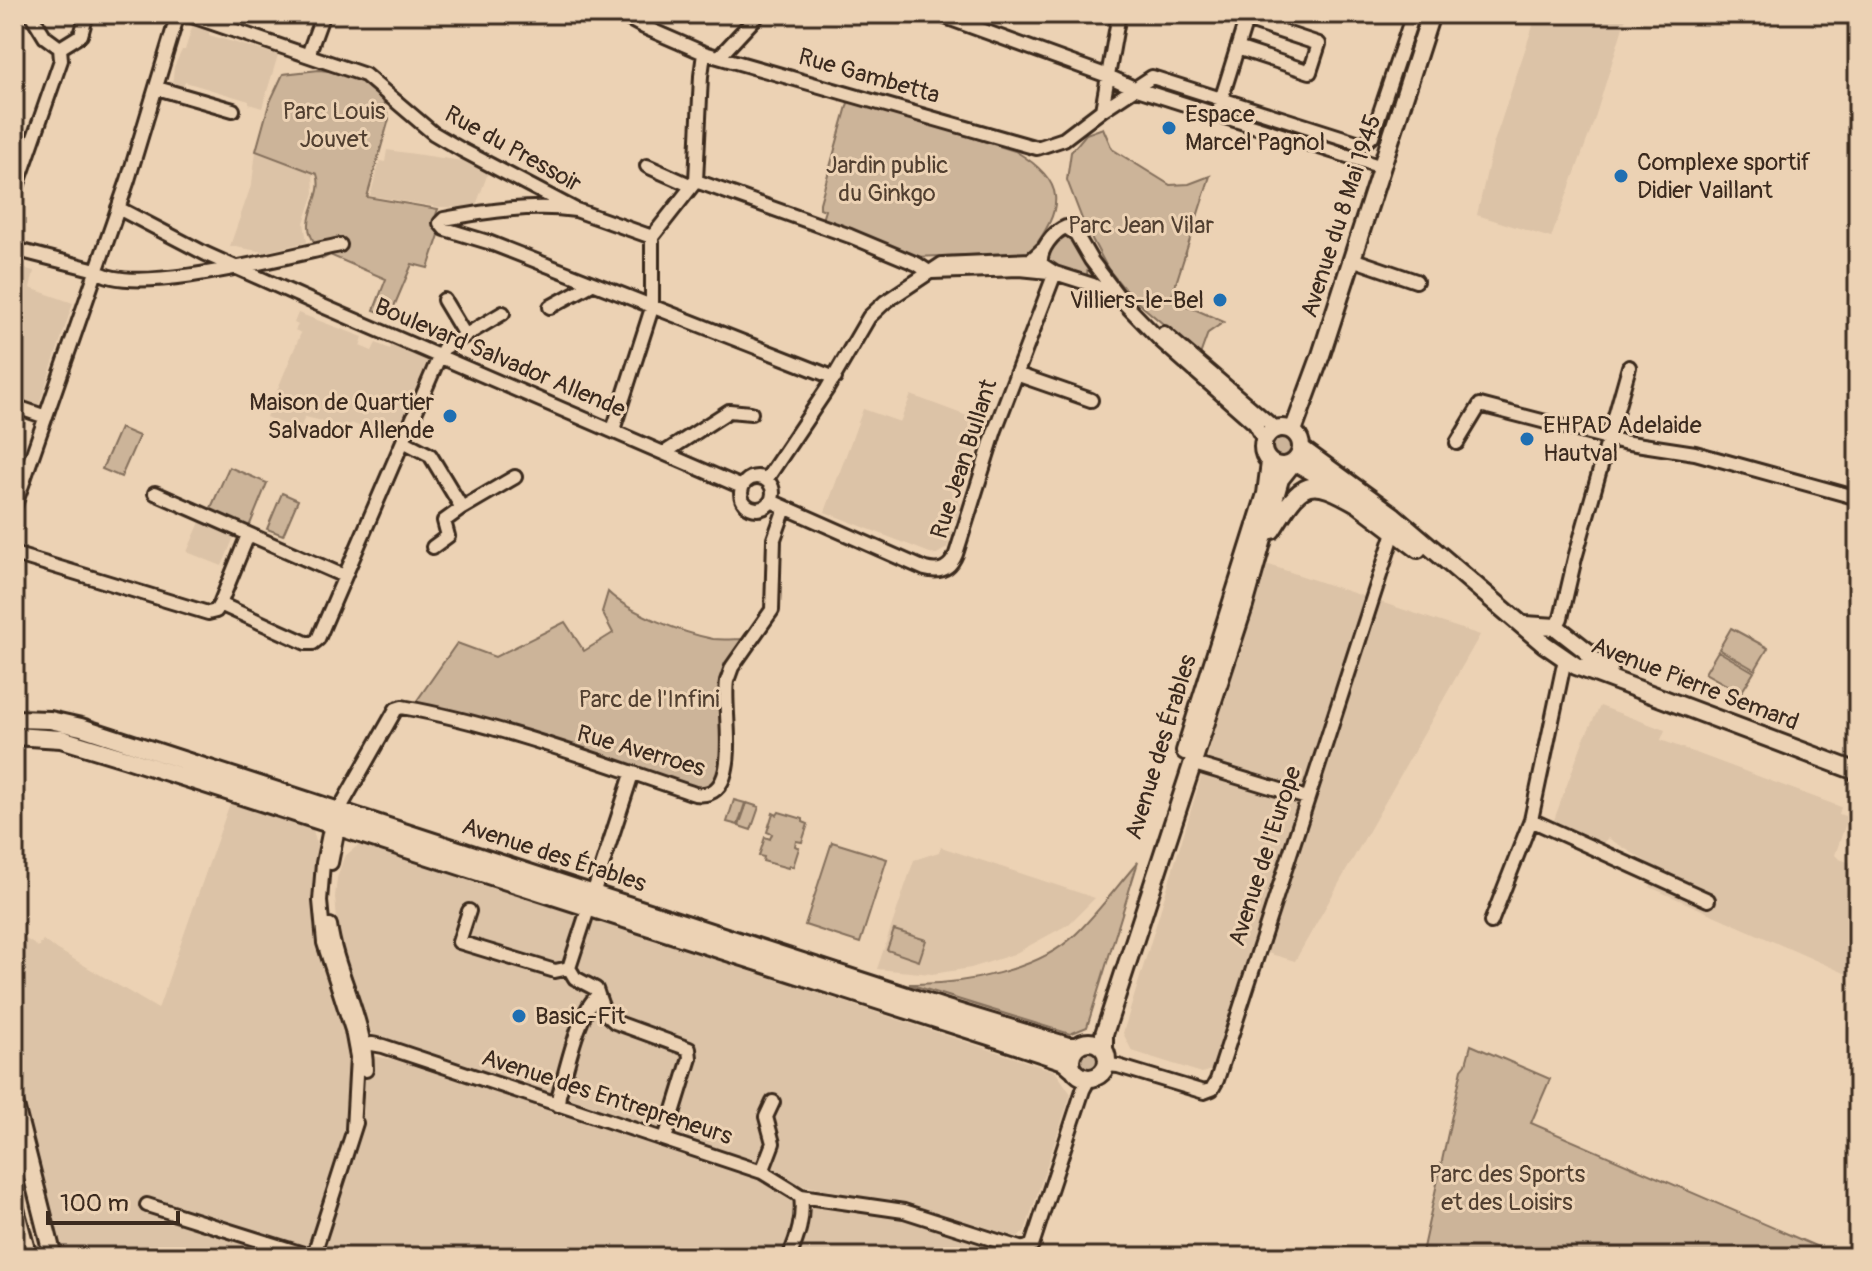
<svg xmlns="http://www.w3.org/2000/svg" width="1872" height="1271" viewBox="0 0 1872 1271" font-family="Pangolin,sans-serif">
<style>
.built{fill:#dcc3a7}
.green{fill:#ccb499;stroke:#846f5c;stroke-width:2}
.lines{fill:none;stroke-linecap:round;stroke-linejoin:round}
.minor-casing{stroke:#3b2a1e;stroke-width:18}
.major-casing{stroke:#3b2a1e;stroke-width:22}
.minor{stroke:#ecd2b4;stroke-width:12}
.major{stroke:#ecd2b4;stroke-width:16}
.poi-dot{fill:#1f6fb2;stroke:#ecd2b4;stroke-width:3}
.labels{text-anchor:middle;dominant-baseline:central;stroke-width:6;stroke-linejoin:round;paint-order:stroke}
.street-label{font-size:24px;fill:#3b2a1e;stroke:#ecd2b4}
.park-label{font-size:24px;fill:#513f30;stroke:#ecd2b4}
.poi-label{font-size:24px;fill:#3b2a1e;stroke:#ecd2b4;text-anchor:start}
</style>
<rect width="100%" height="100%" fill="#ecd2b4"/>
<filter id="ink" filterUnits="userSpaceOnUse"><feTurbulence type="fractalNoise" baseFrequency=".0125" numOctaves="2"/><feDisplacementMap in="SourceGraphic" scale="16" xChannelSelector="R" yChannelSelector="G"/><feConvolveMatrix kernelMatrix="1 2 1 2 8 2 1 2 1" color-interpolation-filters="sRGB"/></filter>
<g filter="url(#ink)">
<!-- built -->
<path class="built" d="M1279,14H1320L1316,26Z
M1537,14H1627L1593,124L1551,238L1477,215L1493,145Z
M193,24L209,32V35L278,55L262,108L249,104V101L185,82L182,90L172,87L174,67L182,50H185Z
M387,150L463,161L488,173L475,208L439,207L370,196L380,161L385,162Z
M256,151L313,173L314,193L304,223L307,242L264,252L230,246L252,183Z
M14,266L34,271L30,288L73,303L38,408L14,400Z
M298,313L363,337L360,346L372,351L376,343L390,349L392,345L427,361L402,420L392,419L366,429L351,423L348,427L305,417L300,428L295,429L266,417L301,333L295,330L298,325L294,323Z
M911,395L983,422L967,474L958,472L951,492L960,495L958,503L961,504L957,520L952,519L949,529L953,531L947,548L935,555L825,512L863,409L900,422Z
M200,522L234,537L222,566L187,552Z
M1266,564L1480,635L1295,961L1250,948L1214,1069L1202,1073L1132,1051L1123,1033Z
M1600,706L1665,730L1661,740L1841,807L1839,814L1848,817L1835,855L1839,859L1858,865V979L1650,887L1658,869L1608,838L1604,842L1596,840L1554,820L1583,741Z
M230,803L313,830L319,854L313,896L317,936L343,1015L352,1053L392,1059L762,1178L790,1201L905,1218L998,1250L996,1257H54L14,1082V931L38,947L43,941L158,1009Z
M357,846H368L1055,1071L1071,1094L1025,1231L1017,1237L917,1206L801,1185L741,1159L374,1039L343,956L338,932L335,897L337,878L344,857Z
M941,847L1095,898L1069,924L1014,954L971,968L932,974L877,969L914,860L939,852Z"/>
<!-- green -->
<path class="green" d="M319,70L365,75L377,84L389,119L367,197L438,209L434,221L440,232L428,268L412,264L390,316L374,310L386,279L330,255L322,259C318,247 308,236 309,224C310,206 323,192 317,174L256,151L269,104L283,74Z
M849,99L1015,151C1068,182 1064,208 1030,253L914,257L822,220L825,210L820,208V203Z
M1103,128L1112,149L1170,185L1189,184L1210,176L1171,299L1224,322L1208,333L1200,355L1130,296L1108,269L1084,224L1067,180L1071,152L1086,134Z
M1070,235L1088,264L1087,276L1078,275L1047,262L1046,254L1057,240Z
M120,428L139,436L121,477L102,469Z
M1271 447a11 11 0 1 1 22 0a11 11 0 1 1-22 0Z
M229,467L267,483L249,527L210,510Z
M282,493L298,500L283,535L267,529Z
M608,592C629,613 683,633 713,639C724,640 735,639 746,639L725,673V764L717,786L698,792L416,702L457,643L495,657L565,622L584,651L613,633L602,612Z
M1731,628L1768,648L1755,670L1719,649Z
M1718,651L1754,672L1741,693L1705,673Z
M734,800L745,803L738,825L727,822Z
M747,803L759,807L751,830L739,826Z
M779,812L803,819V822L808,824L802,842L796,841L795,846L799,848L793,867L789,865L788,868L763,861L764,857L759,856L765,837L770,839L772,834L767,832L773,813L777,815Z
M832,842L887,859L860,943L805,925Z
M1138,862L1087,1027L1070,1034L909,984C962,985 1039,971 1077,933C1099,911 1118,885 1138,862Z
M894,930L926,940L919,961L887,950Z
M1471,1045L1550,1079L1531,1123L1841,1257H1421L1462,1069L1466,1064Z
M1076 1061a13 13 0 1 1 26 0a13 13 0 1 1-26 0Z"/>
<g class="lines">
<!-- minor casing -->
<g class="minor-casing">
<path id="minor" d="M186,14L365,75L433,133L462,150L576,210L652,237
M620,14L644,27L704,53L1037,148L1064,139L1102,110L1119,14
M937,14L1108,76L1134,88L1382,167
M60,48L81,35L87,14
M308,55L323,14
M719,57L759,14
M157,88L233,110
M1220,104L1222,97L1246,20L1319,44L1310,72L1237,48
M1102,110L1152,77L1363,144L1372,136L1413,14
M647,166L692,186
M696,181L850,236L917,264L929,272
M14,195L61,60L60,48L45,37L31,14
M118,208L206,254L311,301L742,487
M576,210C532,204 488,211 444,219L440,223L445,229L488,242L835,378
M14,249L96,270C130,299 295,254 340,245
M1352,259L1416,281
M932,272L1020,269L1049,272
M444,300L465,335
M1122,301L1091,260L1076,234L1066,227C1053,232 1039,250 1041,264L1055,273L1093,285L1122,301L1161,341L1255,424L1264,441
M550,307L592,284
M1164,333L1276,429
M1016,374L1091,400
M14,406L46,417
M613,430L652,308V237L696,181L701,76L704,53
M403,441L430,455L462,508L515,477
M1457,443L1480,405L1623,442L1695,453L1858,498
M664,453L729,411L751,413
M741 493a16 16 0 1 1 32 0a16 16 0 1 1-32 0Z
M766,480L827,389L869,317L885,302L942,264L1031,260L1042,250
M155,493L344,576
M771,501L925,569C940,573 950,569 956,554L995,430L1055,273
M14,508L128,180L178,14
M433,547L448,536L444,521L462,508
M14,554L208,613L216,611L220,604L248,535
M220,604L306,643H313L318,639L440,355L444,348L503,313
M1556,627L1561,618L1575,558L1629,367
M1191,763L1307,798
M1531,820L1708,900
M331,863L340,818
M469,911L459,942L555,971L569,968L575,978L596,989L598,995C578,1012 567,1069 559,1095L558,1105
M1491,922L1531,820L1565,659
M330,925C337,975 366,1019 366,1070
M569,968L632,774
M598,995L604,1012L615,1022L689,1049L690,1058L665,1139
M355,1046L372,1044L383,1046L762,1172L801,1196C804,1218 798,1237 789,1257
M1107,1065L1118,1066L1204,1092L1212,1089L1217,1080L1394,532
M353,1129L357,1057L352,1030L324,943L320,901L323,863L331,824L396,709L402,707C502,725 599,762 695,794C745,801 722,712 727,681L732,667L772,610L774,539L785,508
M762,1172L773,1143L766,1117L773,1102
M801,1196L904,1211L1023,1249L1032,1245L1083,1090L1089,1079
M147,1205L313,1257
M313,1257L356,1123"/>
</g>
<!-- major casing -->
<g class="major-casing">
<path id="major" d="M1263 447a19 19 0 1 1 38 0a19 19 0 1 1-38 0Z
M1293,431L1321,355L1431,14
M1302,449L1394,516L1544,644L1576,666L1858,772
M1295,462L1336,485
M1353,500L1418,549
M1272,530C1303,480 1308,475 1360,505
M1525,625L1556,627L1588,652L1591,659L1609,669
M14,719L50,720L81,727L947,1009L1068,1046H1077
M14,736L61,739L127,759L998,1039L1064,1061L1072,1068
M1185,751L1266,494L1270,462
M1071 1060a18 18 0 1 1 36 0a18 18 0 1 1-36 0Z
M1104,1050V1034L1244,606L1280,479L1292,464
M14,1102L53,1257
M14,1205L28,1257"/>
</g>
<!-- minor -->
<use href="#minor" class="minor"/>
<!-- major -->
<use href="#major" class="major"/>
</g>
</g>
<!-- markers -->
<g class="poi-dot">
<circle cx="1169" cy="128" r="8"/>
<circle cx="1621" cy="176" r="8"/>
<circle cx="1220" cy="300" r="8"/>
<circle cx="450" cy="416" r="8"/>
<circle cx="1527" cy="439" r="8"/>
<circle cx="519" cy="1016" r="8"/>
</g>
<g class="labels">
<!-- street labels -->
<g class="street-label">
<text transform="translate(869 76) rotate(16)">Rue Gambetta</text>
<text transform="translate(513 149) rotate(29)">Rue du Pressoir</text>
<text transform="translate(1341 216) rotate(-72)">Avenue du 8 Mai 1945</text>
<text transform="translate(500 358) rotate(23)">Boulevard Salvador Allende</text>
<text transform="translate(964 459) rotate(-72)">Rue Jean Bullant</text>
<text transform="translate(1695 684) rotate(21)">Avenue Pierre Semard</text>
<text transform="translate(1161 747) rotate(-73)">Avenue des Érables</text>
<text transform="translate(641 751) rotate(16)">Rue Averroes</text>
<text transform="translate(554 855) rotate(18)">Avenue des Érables</text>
<text transform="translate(1265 856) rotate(-72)">Avenue de l'Europe</text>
<text transform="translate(607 1097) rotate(18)">Avenue des Entrepreneurs</text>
</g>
<!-- park labels -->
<g class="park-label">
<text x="334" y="111">Parc Louis<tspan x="334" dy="28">Jouvet</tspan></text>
<text x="887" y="165">Jardin public<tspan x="887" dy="28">du Ginkgo</tspan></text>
<text x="1141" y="225">Parc Jean Vilar</text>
<text x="649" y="699">Parc de l'Infini</text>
<text x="1507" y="1174">Parc des Sports<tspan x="1507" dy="28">et des Loisirs</tspan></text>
</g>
<!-- poi labels -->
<g class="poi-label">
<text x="1185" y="114">Espace<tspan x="1185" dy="28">Marcel Pagnol</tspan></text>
<text x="1637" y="162">Complexe sportif<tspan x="1637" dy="28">Didier Vaillant</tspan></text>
<text x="1204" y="300" text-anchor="end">Villiers-le-Bel</text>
<text x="434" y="402" text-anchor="end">Maison de Quartier<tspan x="434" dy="28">Salvador Allende</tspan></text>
<text x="1543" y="425">EHPAD Adelaide<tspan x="1543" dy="28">Hautval</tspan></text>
<text x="535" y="1016">Basic-Fit</text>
</g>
</g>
<!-- margin -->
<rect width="1872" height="1271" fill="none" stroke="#ecd2b4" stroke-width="48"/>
<rect x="24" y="24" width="1824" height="1223" fill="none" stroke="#3b2a1e" stroke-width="3" filter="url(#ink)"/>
<!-- scale -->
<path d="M48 1211v12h130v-12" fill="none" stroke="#3b2a1e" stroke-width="4"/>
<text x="60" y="1211" font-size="24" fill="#3b2a1e" stroke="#ecd2b4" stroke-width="6" paint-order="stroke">100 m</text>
</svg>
